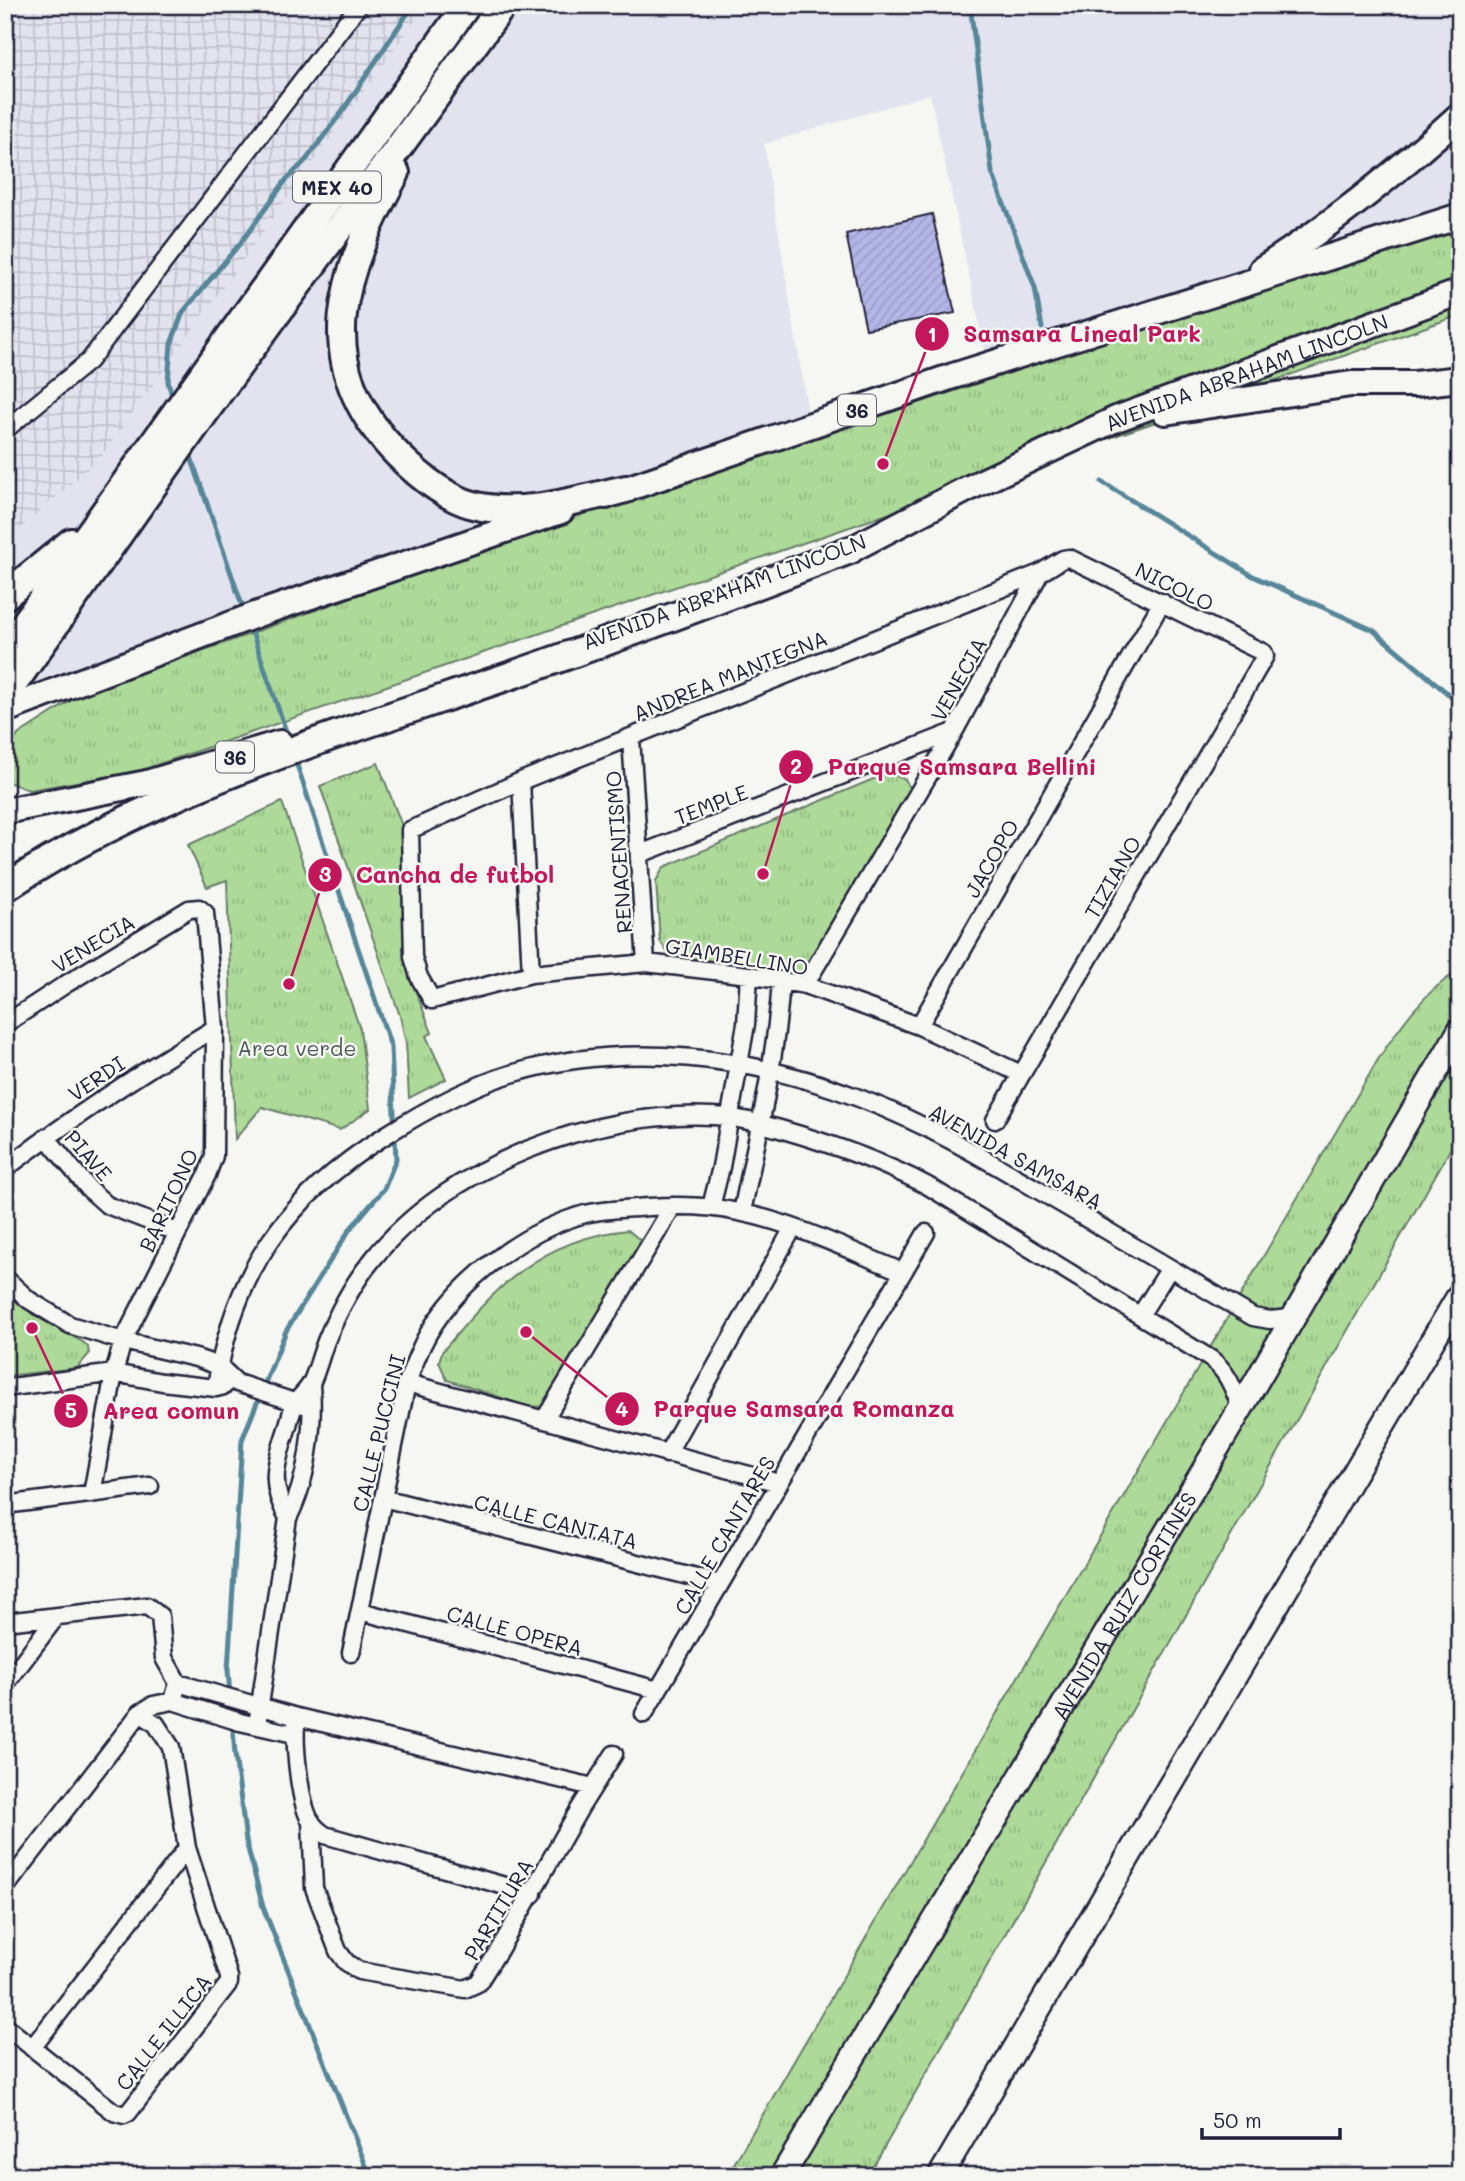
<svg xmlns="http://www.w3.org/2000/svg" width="1465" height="2181" viewBox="0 0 1465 2181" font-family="Mali,sans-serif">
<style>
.built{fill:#e2e3ef}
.industrial{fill:url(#industrial-grid)}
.grass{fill:url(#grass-tufts);stroke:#687e6a;stroke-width:2}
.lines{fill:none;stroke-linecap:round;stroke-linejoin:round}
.stream{stroke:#578698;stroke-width:5}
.building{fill:url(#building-hatch);stroke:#22223b;stroke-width:2}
.minor-casing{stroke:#22223b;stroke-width:21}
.secondary-casing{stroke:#22223b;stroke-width:28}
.primary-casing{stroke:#22223b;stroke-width:30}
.trunk-casing{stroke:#22223b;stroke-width:32}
.minor{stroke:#f6f6f2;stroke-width:16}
.secondary{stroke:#f6f6f2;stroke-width:23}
.primary{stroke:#f6f6f2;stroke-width:24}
.trunk{stroke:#f6f6f2;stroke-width:26}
.labels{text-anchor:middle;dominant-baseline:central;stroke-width:5;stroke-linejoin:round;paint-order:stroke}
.shield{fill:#f6f6f2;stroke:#626272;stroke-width:2}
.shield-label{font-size:19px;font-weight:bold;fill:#22223b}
.street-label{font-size:21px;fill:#22223b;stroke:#f6f6f2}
.park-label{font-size:21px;fill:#4c5957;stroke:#f6f6f2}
.leader{fill:none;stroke:#c2185b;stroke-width:2.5}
.callout-dot{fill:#c2185b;stroke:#f6f6f2;stroke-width:2.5}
.mark-label{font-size:21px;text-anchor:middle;font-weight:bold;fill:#fff}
.callout-label{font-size:23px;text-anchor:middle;font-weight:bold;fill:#c2185b;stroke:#f6f6f2;stroke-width:5;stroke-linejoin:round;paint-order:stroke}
</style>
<defs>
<pattern id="industrial-grid" width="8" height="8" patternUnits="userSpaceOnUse" patternTransform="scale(1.75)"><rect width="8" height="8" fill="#e2e3ef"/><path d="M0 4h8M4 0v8" fill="none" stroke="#c2c2ce"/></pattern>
<pattern id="grass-tufts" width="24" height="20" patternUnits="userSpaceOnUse" patternTransform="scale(1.75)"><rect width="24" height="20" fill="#adda98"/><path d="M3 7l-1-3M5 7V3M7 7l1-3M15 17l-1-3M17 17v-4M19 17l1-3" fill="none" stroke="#95bb84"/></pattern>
<pattern id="building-hatch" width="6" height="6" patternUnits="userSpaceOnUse" patternTransform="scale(1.75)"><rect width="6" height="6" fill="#b4b6e8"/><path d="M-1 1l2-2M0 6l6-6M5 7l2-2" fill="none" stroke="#9a9cc8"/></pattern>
</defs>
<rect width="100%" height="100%" fill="#f6f6f2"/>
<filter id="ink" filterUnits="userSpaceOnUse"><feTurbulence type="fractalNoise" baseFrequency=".0143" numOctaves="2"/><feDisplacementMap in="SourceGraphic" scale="14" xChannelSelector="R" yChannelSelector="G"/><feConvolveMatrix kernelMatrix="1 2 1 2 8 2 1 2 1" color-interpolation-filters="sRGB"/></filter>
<g filter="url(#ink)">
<!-- built -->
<path class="built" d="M5,5H1460V205L988,364L930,94L764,144L809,419L5,696Z"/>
<!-- industrial -->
<path class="industrial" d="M5,5H426L101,457L5,542Z"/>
<!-- grass -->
<path class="grass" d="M1460,224V315L1182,413L136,772L29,790L5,781V752L19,734L80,695L586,513Z
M378,763L402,826L413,979L416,992L432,1033L426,1036L446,1079L409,1098L406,1043L400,1016L320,786Z
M892,774L905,779L911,790L809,969L791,974L670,956L660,941L656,881L664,867L883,775Z
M282,802L360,1029L370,1109L340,1130L262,1107L235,1139L227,880L207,887L188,845Z
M1460,970V1132L868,2176H727L1379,1058C1401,1025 1425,990 1460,970Z
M628,1230L640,1240L641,1248L543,1407L527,1406L447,1380L439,1362L442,1352C495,1288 540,1239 628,1230Z
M5,1288L33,1315L83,1342L88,1347L89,1354L77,1368L5,1376Z"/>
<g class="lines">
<!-- stream -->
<path class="stream" d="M970,5L992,172L1035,288L1042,328
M174,402L168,382L171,344L183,312L242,241L286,180L306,160L344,109L413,5
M189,451L244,611
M1102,482L1253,576L1373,630L1460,704
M249,623L289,740
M295,759L391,1047L396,1159L384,1189L350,1229L286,1331L242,1440L228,1670L235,1754L246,1841L263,1907L370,2176"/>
</g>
<!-- building -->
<path class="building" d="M932,214L955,313L866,329L846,234Z"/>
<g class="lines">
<!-- minor casing -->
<g class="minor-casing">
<path id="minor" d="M5,430L89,361L359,5
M631,738L646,963
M521,781L531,974
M640,854L954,732
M805,985L954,732L1040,573
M5,1024L66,984L189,909L199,908L205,913L215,1028L214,1156L207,1175L123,1341L114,1373L92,1494
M919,1026L1162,602
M995,1120L1265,656L1264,653L1069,558L1063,559L1040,573L521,781L410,830L413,957L419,977L432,1000L531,974L646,963L749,975L805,985L919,1026L1021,1074
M46,1137L89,1189L107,1205L177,1232
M5,1169C72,1117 142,1072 215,1028
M711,1207L721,1167L746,1024L749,975
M742,1212C758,1135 776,1059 781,980
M5,1278L29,1300L70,1325L123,1341L196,1358L219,1366L237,1383L303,1405
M1141,1314L1170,1268
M407,1383L779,1483
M5,1388L114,1373L162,1382L216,1388L224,1386
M216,1388C233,1271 287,1197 386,1135C424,1111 468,1087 511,1074C625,1040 751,1056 859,1098C933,1126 1000,1168 1067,1207C1129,1244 1191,1280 1253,1317L1270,1320L1291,1318
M544,1420L673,1206
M667,1454L793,1228
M383,1498L720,1584
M5,1505L150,1486
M288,1518C269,1485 275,1466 286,1432C289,1423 291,1411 296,1402C301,1395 309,1389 312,1381C318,1368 321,1354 326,1341C338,1312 353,1283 373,1259C448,1165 595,1110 713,1116C736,1117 758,1123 780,1129C832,1144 881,1161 928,1186L1211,1359C1228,1372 1233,1388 1241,1408
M360,1611L658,1690
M5,1622L147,1606L160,1616L164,1658L178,1683L173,1701L153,1705L140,1713L5,1888
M351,1653L407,1383C413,1366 419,1350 428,1334C460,1279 524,1231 585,1214C606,1209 627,1209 649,1207C679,1205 708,1205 738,1212C795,1223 850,1251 903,1272
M178,1683L297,1717L593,1787
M5,1685L56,1617
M173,1701L240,1722L294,1734
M644,1714L926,1233
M297,1717C293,1739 299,1800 310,1820C314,1827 319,1831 325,1835L533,1894
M257,1725L288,1518C308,1480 314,1426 311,1384
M311,1821L314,1888L338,1951L346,1962L359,1971L465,1989L478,1983L499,1950L580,1808L614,1754
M5,2026L114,2112L124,2115L128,2113L229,1983V1977L187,1848L171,1747L156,1724L140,1713
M32,2048L187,1848
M66,2176H67"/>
</g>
<!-- secondary casing -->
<g class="secondary-casing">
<g id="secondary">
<path id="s1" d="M782,2176L1241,1408L1460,1030"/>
<path d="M940,2176L1460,1294"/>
</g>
</g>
<!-- primary casing -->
<g class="primary-casing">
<g id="primary">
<path d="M1262,269C1332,225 1398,171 1460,115"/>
<path d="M1165,412L1351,384H1415L1460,379"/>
<path d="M606,496L953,376L1460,216"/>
<path id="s2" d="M831,556L850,550L969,488L1116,419L1460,292"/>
<path d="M5,710L258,614L561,511"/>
<path d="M5,811L147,783L280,743"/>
</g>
</g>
<!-- trunk casing -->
<g class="trunk-casing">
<path id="trunk" d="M396,173C342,273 307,362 398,455C419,476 444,497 473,505C523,518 577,499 626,489
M5,596L71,542
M5,651L467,5
M5,696L218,394L503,5
M5,888C156,788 342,733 512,675C626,636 738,592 850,550"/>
</g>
<!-- minor -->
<use href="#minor" class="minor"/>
<!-- secondary -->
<use href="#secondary" class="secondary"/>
<!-- primary -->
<use href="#primary" class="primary"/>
<!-- trunk -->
<use href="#trunk" class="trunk"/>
</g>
</g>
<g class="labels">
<!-- shield labels -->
<g class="shield">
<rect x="293" y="171.5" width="88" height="31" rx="5"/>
<rect x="838" y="394.5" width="38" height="31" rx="5"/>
<rect x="216" y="741.5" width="38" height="31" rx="5"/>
</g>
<g class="shield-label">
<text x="337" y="187">MEX 40</text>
<text x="857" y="410">36</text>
<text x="235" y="757">36</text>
</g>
<!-- street labels -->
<g class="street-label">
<text stroke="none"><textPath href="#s2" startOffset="455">AVENIDA ABRAHAM LINCOLN</textPath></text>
<text transform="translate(1175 586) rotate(26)">NICOLO</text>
<text transform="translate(724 591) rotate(-20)">AVENIDA ABRAHAM LINCOLN</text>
<text transform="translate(730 675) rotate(-22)">ANDREA MANTEGNA</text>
<text transform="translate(958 679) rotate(-61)">VENECIA</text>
<text transform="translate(711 804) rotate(-21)">TEMPLE</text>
<text transform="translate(618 852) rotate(-94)">RENACENTISMO</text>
<text transform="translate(991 858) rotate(-60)">JACOPO</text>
<text transform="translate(1112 877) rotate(-60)">TIZIANO</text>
<text transform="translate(93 943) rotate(-31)">VENECIA</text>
<text transform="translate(737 956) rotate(9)">GIAMBELLINO</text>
<text transform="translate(96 1078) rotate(-34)">VERDI</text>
<text transform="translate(89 1155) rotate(49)">PIAVE</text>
<text transform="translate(1016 1156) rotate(29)">AVENIDA SAMSARA</text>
<text transform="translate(168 1200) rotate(-65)">BARITONO</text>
<text transform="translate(378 1433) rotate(-76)">CALLE PUCCINI</text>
<text transform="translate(556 1521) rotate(14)">CALLE CANTATA</text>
<text transform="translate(724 1535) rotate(-60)">CALLE CANTARES</text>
<text stroke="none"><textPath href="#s1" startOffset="665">AVENIDA RUIZ CORTINES</textPath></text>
<text transform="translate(515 1630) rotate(15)">CALLE OPERA</text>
<text transform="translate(498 1909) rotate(-59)">PARTITURA</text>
<text transform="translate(163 2032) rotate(-52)">CALLE ILLICA</text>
</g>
<!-- park labels -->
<g class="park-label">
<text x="297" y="1047">Area verde</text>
</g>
</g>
<!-- callouts -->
<path class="leader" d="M883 464L932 334M763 874L796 767M289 984L325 875M526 1332L622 1409M32 1328L71 1411"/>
<g class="callout-dot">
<circle cx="883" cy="464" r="7"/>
<circle cx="763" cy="874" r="7"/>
<circle cx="289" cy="984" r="7"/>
<circle cx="526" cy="1332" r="7"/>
<circle cx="32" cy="1328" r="7"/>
<circle cx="932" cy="334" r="18"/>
<circle cx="796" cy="767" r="18"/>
<circle cx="325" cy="875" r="18"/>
<circle cx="622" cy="1409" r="18"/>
<circle cx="71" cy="1411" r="18"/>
</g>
<g class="mark-label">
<text x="932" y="342">1</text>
<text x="796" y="774">2</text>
<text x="325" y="882">3</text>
<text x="622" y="1417">4</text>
<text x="71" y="1418">5</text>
</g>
<g class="callout-label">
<text x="1082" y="342">Samsara Lineal Park</text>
<text x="962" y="775">Parque Samsara Bellini</text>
<text x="455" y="883">Cancha de futbol</text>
<text x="804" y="1417">Parque Samsara Romanza</text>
<text x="171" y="1419">Area comun</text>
</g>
<!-- margin -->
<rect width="1465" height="2181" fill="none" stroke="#f6f6f2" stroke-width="28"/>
<rect x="14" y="14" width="1437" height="2153" fill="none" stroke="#22223b" stroke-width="2.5" filter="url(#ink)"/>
<!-- scale -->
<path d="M1202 2128v10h138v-10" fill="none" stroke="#22223b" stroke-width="3.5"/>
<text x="1213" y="2128" font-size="21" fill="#22223b" stroke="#f6f6f2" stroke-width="5" paint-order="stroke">50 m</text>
</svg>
